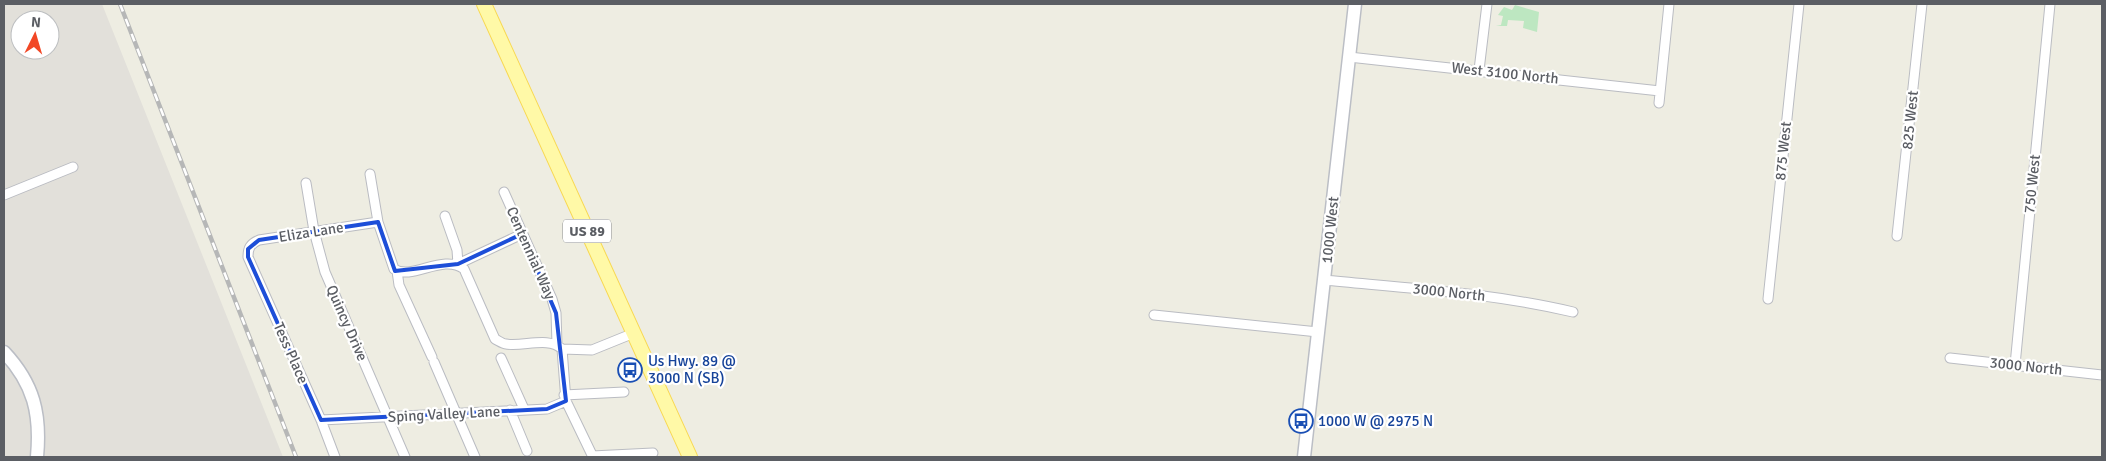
<svg xmlns="http://www.w3.org/2000/svg" width="2106" height="461" viewBox="0 0 2106 461" font-family="Signika,sans-serif">
<style>
.industrial{fill:#e2e0da;fill-rule:evenodd}
.green{fill:#bde7c1}
.lines{fill:none;stroke-linecap:round;stroke-linejoin:round}
.street-casing{stroke:#babcc2;stroke-width:11}
.secondary-casing{stroke:#bbbec5;stroke-width:15}
.primary-casing{stroke:#f8d852;stroke-width:16}
.street{stroke:#fff;stroke-width:9}
.secondary{stroke:#fff;stroke-width:12}
.primary{stroke:#fff9a7;stroke-width:14}
.rail-casing{stroke:#b6b7b7;stroke-width:4.5}
.rail{stroke:#fff;stroke-width:2.5;stroke-dasharray:8;stroke-linecap:butt}
.marked{fill:none;stroke:#1d4ed8;stroke-width:4;stroke-linejoin:round}
.labels{text-anchor:middle;dominant-baseline:central;stroke-width:4.5;stroke-linejoin:round;paint-order:stroke}
.shield{fill:#fff;stroke:#8c8e92;stroke-width:1}
.shield-label{font-size:14px;font-weight:bold;fill:#5b5e64}
.street-label{font-size:15px;fill:#5b5e64;stroke:#fff}
.transit-label{font-size:15px;fill:#164399;stroke:#fff;text-anchor:start}
</style>
<rect width="100%" height="100%" fill="#eeede2"/>
<!-- industrial -->
<path class="industrial" d="M4,4H102L283,457H4ZM20,20H50V50H20Z"/>
<!-- green -->
<path class="green" d="M1515,5L1539,12L1537,32L1523,28L1524,21L1508,20L1507,26H1496L1501,25L1503,16L1498,15L1504,7L1512,10Z"/>
<g class="lines">
<!-- street casing -->
<g class="street-casing">
<path id="street" d="M1349,57L1660,91
M1479,70L1487,4
M1659,103L1669,4
M370,174L378,222L394,269C412,281 443,253 464,269L495,339C499,341 503,344 506,344C523,347 549,336 562,349L592,350L634,333
M306,183L314,231L325,272L405,457
M504,192L552,299L556,313L557,344
M4,195L73,167
M445,216L457,250L458,264
M1897,236L1922,4
M458,264L522,234
M397,271L399,285L432,357
M1324,280C1407,288 1492,293 1573,312
M1768,299L1799,4
M1154,315L1318,332
M562,349L566,401L593,457
M501,358L524,409
M1950,358L2102,375
M434,362L475,457
M2015,365L2050,4
M564,395L624,392
M510,410L527,451
M321,420L547,409L566,401
M592,456L653,453
M335,457L321,420L248,257C248,248 250,244 259,240L378,222"/>
</g>
<!-- secondary casing -->
<g class="secondary-casing">
<path id="secondary" d="M4,352C34,384 41,414 37,457
M1304,457L1355,4"/>
</g>
<!-- primary casing -->
<g class="primary-casing">
<path id="primary" d="M484,4L690,457"/>
</g>
<!-- street -->
<use href="#street" class="street"/>
<!-- secondary -->
<use href="#secondary" class="secondary"/>
<!-- primary -->
<use href="#primary" class="primary"/>
<!-- rail casing -->
<g class="rail-casing">
<path id="rail" d="M120,4L296,457"/>
</g>
<!-- rail -->
<use href="#rail" class="rail"/>
</g>
<!-- marked area -->
<path class="marked" d="M378,222L395,271L458,264L522,234L556,313L566,401L547,409L321,420L248,257V249L259,240Z"/>
<!-- icons -->
<defs>
<g id="bus-ring" transform="scale(1.25)"><circle r="9.5" fill="#fff" stroke="#1a4fb4" stroke-width="1.5"/><path d="M-5-6H5V4H4V6H2V4H-2V6H-4V4H-5ZM-3.5-4V0h7V-4ZM-3.5 1.2v1.5H-2V1.2ZM2 1.2v1.5H3.5V1.2Z" fill="#1a4fb4"/></g>
</defs>
<g fill-rule="evenodd">
<use href="#bus-ring" x="630" y="370"/>
<use href="#bus-ring" x="1301" y="421"/>
</g>
<g class="labels">
<!-- shield labels -->
<rect class="shield" x="563" y="219.5" width="48" height="23" rx="4"/>
<g class="shield-label">
<text x="587" y="231">US 89</text>
</g>
<!-- street labels -->
<g class="street-label">
<text transform="translate(1505 73) rotate(6)">West 3100 North</text>
<text transform="translate(1910 120) rotate(-84)">825 West</text>
<text transform="translate(1783 151) rotate(-84)">875 West</text>
<text transform="translate(2032 184) rotate(-84)">750 West</text>
<text transform="translate(1330 230) rotate(-84)">1000 West</text>
<text transform="translate(311 232) rotate(-9)">Eliza Lane</text>
<text transform="translate(531 253) rotate(66)">Centennial Way</text>
<text transform="translate(1449 292) rotate(6)">3000 North</text>
<text transform="translate(347 323) rotate(66)">Quincy Drive</text>
<text transform="translate(291 353) rotate(66)">Tess Place</text>
<text transform="translate(2026 366) rotate(6)">3000 North</text>
<text transform="translate(444 414) rotate(-3)">Sping Valley Lane</text>
</g>
<!-- transit labels -->
<g class="transit-label">
<text x="648" y="361">Us Hwy. 89 @<tspan x="648" dy="17">3000 N (SB)</tspan></text>
<text x="1318" y="421">1000 W @ 2975 N</text>
</g>
</g>
<!-- border -->
<rect width="2106" height="461" fill="none" stroke="#5b5e64" stroke-width="10"/>
<!-- north arrow -->
<g transform="translate(35 35) rotate(5)"><circle r="24" fill="#ffffff" stroke="#bdbfc1"/>
<path d="M0-4L9 19L0 12L-9 19Z" fill="#f24725"/>
<text y="-8" font-size="14" font-weight="bold" text-anchor="middle" fill="#5b5e64">N</text>
</g>
</svg>
